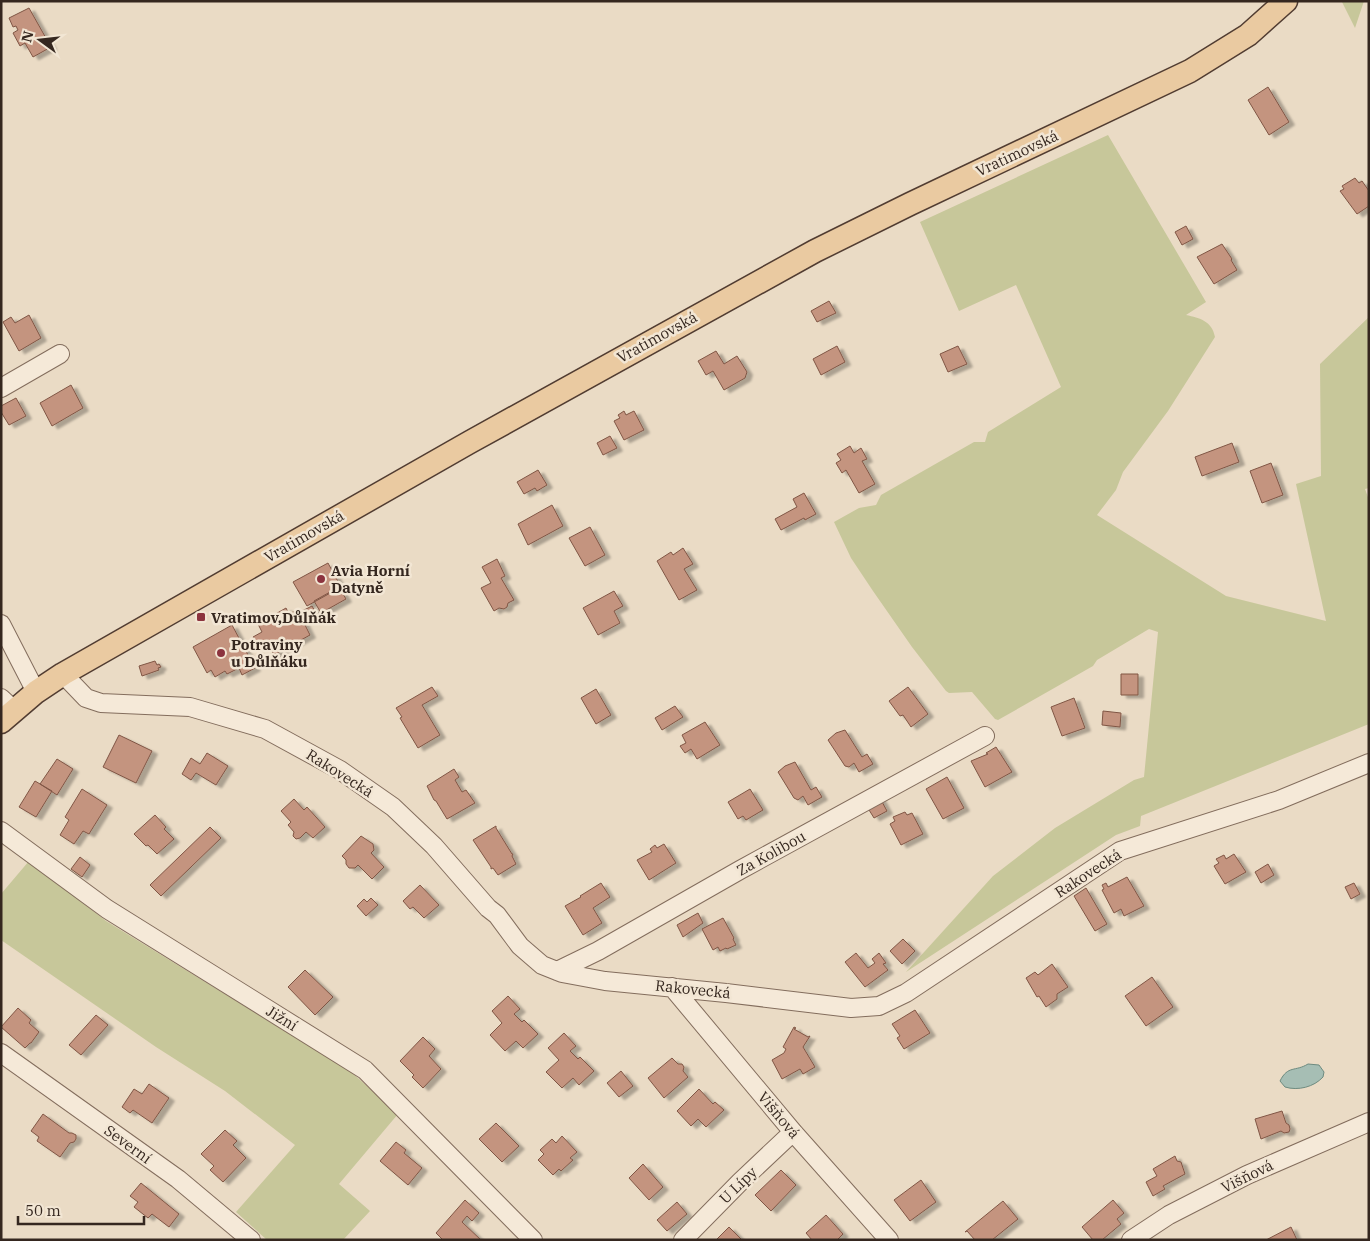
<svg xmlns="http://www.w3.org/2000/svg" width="1370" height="1241" viewBox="0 0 1370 1241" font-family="'IBM Plex Serif',serif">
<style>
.green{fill:#c7c79a}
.water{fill:#a6beb4;stroke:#6e8b80}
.building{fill:#c4947f;stroke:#805645;filter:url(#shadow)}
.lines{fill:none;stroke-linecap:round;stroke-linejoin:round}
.minor-casing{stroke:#836d5d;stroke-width:20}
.major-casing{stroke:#513c31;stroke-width:25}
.minor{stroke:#f5e9d8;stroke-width:18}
.major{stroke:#eacaa1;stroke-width:22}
.poi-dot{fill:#8c333e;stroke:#f2e6d4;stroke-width:2}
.labels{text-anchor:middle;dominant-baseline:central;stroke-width:5;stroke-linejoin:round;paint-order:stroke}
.street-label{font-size:15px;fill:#35271f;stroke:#f2e6d4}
.poi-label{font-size:15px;font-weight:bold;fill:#35271f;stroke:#f2e6d4;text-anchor:start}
</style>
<defs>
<filter id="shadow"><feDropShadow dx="5.5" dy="3" stdDeviation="1" flood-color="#0004"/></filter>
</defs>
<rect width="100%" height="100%" fill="#eadbc5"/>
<!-- green -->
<path class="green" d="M1342,1H1364L1355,28L1342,2Z
M1108,135L1206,302L1186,315C1200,318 1212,321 1215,337L1168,411L1123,472L1116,490L1097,515L1226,596L1326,621L1296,484L1321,476L1320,364L1369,317V488L1365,489L1369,500V724L1141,816L1140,826L1116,835L906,972L993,876L1055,828L1134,780L1144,777L1158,632L1149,629L1097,660L1093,666L998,720L995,719L972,692L949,693L946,691L912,647L873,591L851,558L834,522L859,508L876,505L881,495L974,442H985L988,432L1061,387L1016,285L959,311L920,222Z
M29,861L106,921L280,1028L339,1061L398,1114L339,1184L370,1211L343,1240H267L236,1212L295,1145L225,1091L156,1047L1,940V894Z"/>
<!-- water -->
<path class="water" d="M1308,1064L1319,1065L1324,1072L1323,1077C1314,1087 1298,1091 1285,1087L1280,1081C1288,1065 1295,1072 1308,1064Z"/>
<!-- building -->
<path class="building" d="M29,8L51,47L33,57L25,43L20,46L13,33L18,30L16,26L13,27L9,18Z
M1268,87L1289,122L1269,135L1248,100Z
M1355,178L1359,183L1362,181L1369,191V206L1357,214L1340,191L1344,189L1342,186Z
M1186,226L1193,239L1182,245L1175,232Z
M1222,244L1232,259L1231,260L1237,270L1214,284L1197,257Z
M829,301L836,313L817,322L811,311Z
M29,315L41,338L19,351L3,322L11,317L15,323Z
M837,346L845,362L821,375L813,359Z
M958,346L967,364L948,372L940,354Z
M716,351L724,364L737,356L747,372L745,378L724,390L713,371L706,375L698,361Z
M71,385L83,408L52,426L40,403Z
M16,398L26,416L9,425L1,412V406Z
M624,411L626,415L634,411L644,430L624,440L614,421L620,418L618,415Z
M610,436L617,448L603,455L597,443Z
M1232,443L1239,462L1202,476L1195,457Z
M850,446L854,453L861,448L867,459L862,461L875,484L859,493L846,470L842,473L836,463L841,460L837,454Z
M1271,463L1283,495L1262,503L1250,471Z
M538,470L547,485L537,491L535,488L524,494L517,482Z
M804,493L816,514L805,520L804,518L781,530L775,519L797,507L793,499Z
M552,505L563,526L528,545L518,524Z
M590,527L605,555L585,566L569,538Z
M683,548L693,564L684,569L697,590L679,600L657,561L671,552L673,555Z
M497,559L505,576L501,578L514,600L508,603L507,607L504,609L499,608L494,611L481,588L491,583L482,567Z
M328,563L341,587L307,606L293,582Z
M339,587L346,599L321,613L314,601Z
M614,591L623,606L614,611L620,623L598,635L583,608Z
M312,606L316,613L302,619L310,635L274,655L268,642L259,647L253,637L262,632L258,624L286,608L289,614L297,610L298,613Z
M232,625L255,668L242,675L239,668L227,674L225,671L215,677L211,670L207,673L193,647Z
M155,661L157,665L159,664L161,667L158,668L159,670L142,676L139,666Z
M1121,674H1138V695H1121Z
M432,687L438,696L422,705L440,735L418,748L400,718L402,717L396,708Z
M908,687L928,714L911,727L903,715L900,716L889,701Z
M596,689L611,715L596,724L581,698Z
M1074,698L1085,728L1062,736L1051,707Z
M675,706L683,717L662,730L655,718Z
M1103,711L1121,713L1120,727L1102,725Z
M705,722L720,745L697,759L691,749L685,753L680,746L686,743L682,735Z
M845,730L862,757L867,754L873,764L859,772L854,763L849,767L845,766L828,740L836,733Z
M119,735L152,751L136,783L103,767Z
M996,747L1012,772L985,787L971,761L988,754L986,753Z
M207,753L228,766L216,785L196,773L191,780L182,774L191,758L200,764Z
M57,759L73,769L57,795L40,784Z
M795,762L811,790L816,787L822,797L808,805L803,796L798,800L794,798L778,772L785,766Z
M454,769L459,777L455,780L462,792L466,790L475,803L447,819L436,801L434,800L427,786Z
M947,777L964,808L943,819L926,789Z
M35,781L52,791L36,817L19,807Z
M82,789L107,805L89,834L83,831L74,844L60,835L69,820L65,817Z
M750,789L763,810L746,820L743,816L738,819L728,802Z
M880,798L887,811L874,818L866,805Z
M294,799L304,810L307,807L325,827L313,838L306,832L300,838L296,839L293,836L294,832L288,825L291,822L281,811Z
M905,812L907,815L912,813L923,834L901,845L890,824L895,821L893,817Z
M155,815L166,827L164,829L174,839L157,854L148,845L146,846L134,834Z
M496,826V828L512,854H513L512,856L516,864L498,875L493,868L491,869V867L473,840Z
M210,827L221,838L161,896L150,885Z
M361,836L373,844L374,850L371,853L384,867L372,879L358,865L355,868H349L346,864V860L342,856Z
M664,844L676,863L649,880L637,860L652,852L650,849L655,845L657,848Z
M1234,854L1246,872L1225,884L1214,866L1219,863L1216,859L1224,855L1226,859Z
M80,857L90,865L82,877L71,869Z
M1268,864L1274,875L1261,883L1255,872Z
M1127,877L1144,906L1124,916L1121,909L1114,913L1102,890L1104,889L1102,885L1106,883L1108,887Z
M601,883L610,897L593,908L602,923L583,935L565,906L581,897L580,896Z
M1354,883L1360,894L1351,899L1345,887Z
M420,885L439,905L424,918L413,907L410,909L403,901Z
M1086,888L1107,924L1095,931L1074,896Z
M371,898L378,905L366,916L357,906L364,899L367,902Z
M698,913L703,923L683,937L677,925Z
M723,918L734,938L733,939L736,945L727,949L726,948L720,951L718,947L713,950L702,929Z
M903,939L915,951L902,964L890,951Z
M856,953L868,968L875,963L872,959L879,953L886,963L883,964L888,970L865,987L845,962Z
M1052,964L1068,987L1057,994V999L1046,1007L1039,996L1037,997L1026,978L1035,972L1038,975Z
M305,970L333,997L315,1015L288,987Z
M1152,977L1173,1007L1146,1026L1125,996Z
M508,996L520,1009L514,1014L522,1022L524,1020L538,1034L523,1048L516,1041L505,1051L490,1035L502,1023L492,1011Z
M18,1008L31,1020L29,1023L39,1032L31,1043H30L25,1048L1,1027Z
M915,1010L930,1033L904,1049L897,1038L900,1036L892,1024Z
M96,1015L108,1025L81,1055L69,1045Z
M794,1027L796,1028L794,1029L808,1037L810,1036L803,1047L815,1067L803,1074L800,1069L782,1079L772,1060L784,1053L786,1049L783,1047Z
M564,1033L576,1046L570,1051L578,1059L580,1057L594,1071L579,1085L573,1078L562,1088L546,1072L559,1060L548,1048Z
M423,1037L435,1049L429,1056L441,1069L423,1088L412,1077L414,1075L400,1061Z
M672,1058L678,1064H682L684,1067L683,1071L688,1077L664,1098L648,1078Z
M621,1071L633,1086L619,1097L607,1083Z
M149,1084L169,1098L152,1123L133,1110L130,1113L122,1107L134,1089L142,1094Z
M699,1089L713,1104L715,1102L724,1110L706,1127L698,1119L691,1126L677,1111Z
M1282,1111L1286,1123L1289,1125L1290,1129L1289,1132L1284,1133L1281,1131L1261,1139L1255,1119Z
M43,1114L69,1133H72L76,1135V1139L74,1142L70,1143L60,1157L37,1141L39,1137L31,1131Z
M496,1123L519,1146L502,1162L479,1139Z
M225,1130L237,1141L233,1145L246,1158L223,1182L210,1170L214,1166L201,1154Z
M562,1136L577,1152L570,1158L573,1160L561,1171L559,1169L553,1175L538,1160L544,1154L540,1150L552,1139L556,1143Z
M396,1142L406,1150L404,1153L422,1168L408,1185L380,1161Z
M1175,1156L1177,1161L1181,1162L1185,1174L1163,1186L1165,1189L1153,1196L1146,1182L1157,1176L1153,1169Z
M643,1164L663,1187L649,1200L629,1178Z
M781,1170L796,1185L771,1211L755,1195Z
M921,1180L936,1202L910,1221L894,1200Z
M141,1183L179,1214L169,1227L152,1214L148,1218L134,1207L138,1202L130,1196Z
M465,1200L479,1213L472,1221L467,1216L462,1222L481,1240H443L436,1233Z
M1113,1200L1124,1213L1117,1219L1121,1224L1102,1240H1093L1082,1227Z
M1003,1201L1018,1219L992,1240H975L967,1231L965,1232Z
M677,1202L687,1214L667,1231L657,1220Z
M826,1215L843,1234L837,1240H812L806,1233Z
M729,1227L742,1240H716Z
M1291,1227L1297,1240H1266Z"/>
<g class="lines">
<!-- minor casing -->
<g class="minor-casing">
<path id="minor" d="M1,388L60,354
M1,624L36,692
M63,674L86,698L101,703L190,707L265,729L340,770L393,807L434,846L488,908L497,915L520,946L542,965L562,973L605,981L726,993L851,1008L879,1006L906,993L1120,851L1279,800L1369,763
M1,698L14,710
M1,831L107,909L365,1070L533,1240
M557,971L598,951L740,870L985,736
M672,987L793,1132L889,1240
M1,1053L178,1179L251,1240
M683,1240L740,1182L793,1132
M1131,1240L1169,1215L1247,1175L1369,1122"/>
</g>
<!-- major casing -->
<g class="major-casing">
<path id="major" d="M1,722L36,692L63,674L470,442L815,251L910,204L1190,71L1248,35L1286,1"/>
</g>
<!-- minor -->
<use href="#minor" class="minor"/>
<!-- major -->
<use href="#major" class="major"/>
</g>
<!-- markers -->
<g class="poi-dot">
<circle cx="321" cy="579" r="5"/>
<rect x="196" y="612" width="10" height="10" rx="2.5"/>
<circle cx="221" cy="653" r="5"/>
</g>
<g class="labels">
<!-- street labels -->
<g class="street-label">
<text transform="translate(1017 153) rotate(-25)">Vratimovská</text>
<text transform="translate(657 337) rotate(-29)">Vratimovská</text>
<text transform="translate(304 536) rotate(-30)">Vratimovská</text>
<text transform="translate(340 773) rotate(32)">Rakovecká</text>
<text transform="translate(771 853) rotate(-29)">Za Kolibou</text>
<text transform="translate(1088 873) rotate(-33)">Rakovecká</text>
<text transform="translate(693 989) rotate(6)">Rakovecká</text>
<text transform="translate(282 1018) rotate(32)">Jižní</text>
<text transform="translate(779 1115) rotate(50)">Višňová</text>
<text transform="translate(128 1144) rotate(36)">Severní</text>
<text transform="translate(1247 1176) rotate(-26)">Višňová</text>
<text transform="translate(738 1185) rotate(-44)">U Lípy</text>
</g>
<!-- poi labels -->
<g class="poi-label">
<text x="331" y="570">Avia Horní<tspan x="331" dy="17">Datyně</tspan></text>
<text x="211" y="617">Vratimov,Důlňák</text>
<text x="231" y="644">Potraviny<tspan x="231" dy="17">u Důlňáku</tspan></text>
</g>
</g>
<!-- border -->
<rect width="1370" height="1241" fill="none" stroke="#35271f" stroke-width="5"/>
<!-- north arrow -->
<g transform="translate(40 40) rotate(285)" stroke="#f2e6d4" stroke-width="4" paint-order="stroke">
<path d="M0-4L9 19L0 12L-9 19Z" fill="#35271f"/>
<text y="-8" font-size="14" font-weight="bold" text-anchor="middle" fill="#35271f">N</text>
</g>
<!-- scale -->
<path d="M18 1216v8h126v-8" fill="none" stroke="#35271f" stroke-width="2.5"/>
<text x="25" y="1216" font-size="15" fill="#35271f" stroke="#f2e6d4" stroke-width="4" paint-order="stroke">50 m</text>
</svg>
